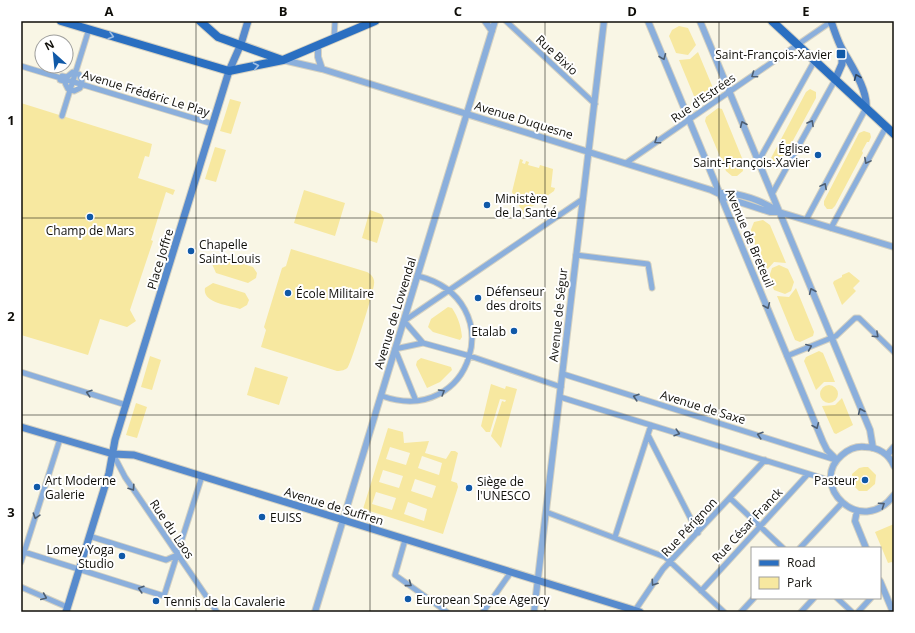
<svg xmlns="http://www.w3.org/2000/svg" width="915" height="633" viewBox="0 0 915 633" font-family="'Open Sans',sans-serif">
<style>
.green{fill:#f7e8a0;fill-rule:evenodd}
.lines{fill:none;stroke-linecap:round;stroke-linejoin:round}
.minor-casing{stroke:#d4d1c2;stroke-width:7}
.tertiary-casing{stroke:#d4d1c2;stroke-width:8}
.secondary-casing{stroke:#d4d1c2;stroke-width:9}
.primary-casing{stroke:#d4d1c2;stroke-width:10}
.minor{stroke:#8bafdc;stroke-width:5}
.tertiary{stroke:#8bafdc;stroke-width:6}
.secondary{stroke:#568acd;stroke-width:7}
.primary{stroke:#2a6fc1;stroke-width:8}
.oneway{stroke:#9fbee3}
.oneway2{stroke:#4d5e72}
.oneway3{stroke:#2f4661}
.grid{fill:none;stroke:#0f0e09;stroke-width:1;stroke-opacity:0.55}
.poi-dot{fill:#1059a8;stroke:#fff;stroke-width:1.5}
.labels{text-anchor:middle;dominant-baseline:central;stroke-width:4;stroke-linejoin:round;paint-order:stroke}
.poi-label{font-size:12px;fill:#0f0e09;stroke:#fff;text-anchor:start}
.street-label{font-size:12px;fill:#0f0e09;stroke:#fff}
.neatline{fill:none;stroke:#0f0e09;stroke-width:1.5}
.grid-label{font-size:13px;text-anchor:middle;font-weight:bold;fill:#0f0e09}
</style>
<rect width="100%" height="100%" fill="#f9f6e5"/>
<!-- green -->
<path class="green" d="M679,26L688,28L696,45L688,55L676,53L669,36L672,30Z
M698,52L713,88L712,94L700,102L696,101L679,60L690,59Z
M810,89L816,92V98L777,170L771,158L806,92Z
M230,99L241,102L231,134L220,131Z
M21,103L152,144L149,157L145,156L138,178L175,190L173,195L166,192L151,240L153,241L130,310L136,321L127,327L100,319L88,355L21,335Z
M718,108L722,109L744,163L742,164L743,171L737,176H732L726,171L705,121L706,117Z
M864,131L870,133L871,137L869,142H867L862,151L863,153L835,206L832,209H827L824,205V201L859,133Z
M215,147L226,150L216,182L205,179Z
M520,159L523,160L522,163L525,164L526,161L529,162L528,165L539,168L540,165L553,169L551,187L555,188L554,191L523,213L512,192Z
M304,190L345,203L335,236L294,223Z
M370,210L381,214L384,219L377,243L362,238Z
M763,220L770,225L786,263L774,262L766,271L750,232L754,222Z
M291,249L367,272C371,274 375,278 374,284C374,291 352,361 348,367C346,370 341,371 337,371L261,347L266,330L264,327L282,268L286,266Z
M221,257L253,267L257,273L256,278L248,283L216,273L212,264L215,260Z
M779,265L788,269L794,282L791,291L785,294L774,290L769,277L772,268Z
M849,272L860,281L853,288L856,291L842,305L833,283L834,281L842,277V275Z
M213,283L245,293L249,300L247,305L240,309C228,305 202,303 205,288Z
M796,288L814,332L813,336L800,342L795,340L777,296L789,297Z
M448,307L452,308C458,317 461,326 462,337L460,340L433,332L428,327L431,319Z
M819,351L823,353L835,382H824L816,390L804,361L806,357Z
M150,356L161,360L152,390L141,387Z
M421,358L451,367L452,370L440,382L427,388L416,365L417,361Z
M255,367L288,377L279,405L247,395Z
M491,384L505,389L506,386L517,389L501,448L491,436L502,401L505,402L506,400L500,399L490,432H486L481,426Z
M820 394a9 9 0 1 1 18 0a9 9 0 1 1-18 0Z
M842,398L853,425L836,434L834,433L822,406L835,405Z
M136,403L147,407L137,438L126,435Z
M388,428L403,432L404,443L429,441L425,453L446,459L451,451H455L458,453L451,481L457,483L458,487L443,534L363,509ZM390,447L410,453L406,465L386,459ZM422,456L442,463L439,475L418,468ZM383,470L403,476L399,488L379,482ZM415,479L436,486L432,498L411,491ZM376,492L396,498L392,510L372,504ZM408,502L427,509L424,521L404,514Z
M864,467H868L876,475L875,484L867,491H859L853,485L852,474L859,468Z
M894,524V566L892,562L888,563L875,532Z"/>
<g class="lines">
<!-- minor casing -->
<g class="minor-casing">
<path id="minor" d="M506,21L595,104
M334,38L335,21
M21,66L213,124
M60,80L64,81L68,89L74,91L80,88L82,81L79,74L73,72L67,77L62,76
M62,116L89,29
M758,162L815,60
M626,163L832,21
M772,194L835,80
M806,220L866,108
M831,228L886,127
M576,255L648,264L652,288
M423,343L404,321L583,199
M787,356L836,336L855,318H859L894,352
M21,372L126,405
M563,374L836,460
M382,396C472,428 512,300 418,276
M560,397L822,478L832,483
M416,401L395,349L423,343L470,356L561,387
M648,435L698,533
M113,454L125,477L217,612
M730,498L783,548
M546,512L665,557L724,612
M89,536L166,560L177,555
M615,537L651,425
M405,540L395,575L447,612
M800,548L842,503
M24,552L164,596L202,476
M21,562L60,439
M21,587L67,607
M701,591L808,474
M837,598L852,612
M483,612L511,572
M634,612L663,569L765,460
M741,612L754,598
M801,612L814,598
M858,612L871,598"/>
</g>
<!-- tertiary casing -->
<g class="tertiary-casing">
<path id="tertiary" d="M485,21L492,31
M648,21L823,442L827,450L837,460
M700,21L870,430L873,448
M318,45V57L322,69
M283,60L322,69L711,190L730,199L770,212H779
M720,193C739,192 763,201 779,212L894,247
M887,455L894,447
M894,466C889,454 878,447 865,447C857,446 849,449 842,455C807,484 861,539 894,495
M857,511L855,521L866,548
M880,581L893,612
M315,612L495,21
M534,612L604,21"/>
</g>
<!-- secondary casing -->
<g class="secondary-casing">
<path id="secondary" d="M831,21C834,30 837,39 841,47C850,64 868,89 866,108
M835,80L842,64V50
M21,427L113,454L134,455L640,612
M66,612L109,473L115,440L229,71L241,44L248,21"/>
</g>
<!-- primary casing -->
<g class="primary-casing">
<path id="primary" d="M61,21L229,71L283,60L375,21
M200,21L218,37L282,60
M772,21L894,134"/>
</g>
<!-- minor -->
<use href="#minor" class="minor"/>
<!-- tertiary -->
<use href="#tertiary" class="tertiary"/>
<!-- secondary -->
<use href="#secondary" class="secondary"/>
<!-- primary -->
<use href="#primary" class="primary"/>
</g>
<!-- one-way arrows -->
<defs><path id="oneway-chevron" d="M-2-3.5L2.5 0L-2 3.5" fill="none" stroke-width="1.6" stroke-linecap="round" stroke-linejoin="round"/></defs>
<g class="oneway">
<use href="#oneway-chevron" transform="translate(111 36) rotate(16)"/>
<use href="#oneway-chevron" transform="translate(256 66) rotate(-11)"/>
</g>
<g class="oneway2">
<use href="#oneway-chevron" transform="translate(663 57) rotate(68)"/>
<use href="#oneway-chevron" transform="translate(754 75) rotate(145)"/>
<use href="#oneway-chevron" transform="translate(811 123) rotate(-61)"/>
<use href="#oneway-chevron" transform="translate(743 124) rotate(-113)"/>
<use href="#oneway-chevron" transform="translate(657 141) rotate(145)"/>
<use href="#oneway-chevron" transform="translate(867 161) rotate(118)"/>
<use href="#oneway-chevron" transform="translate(824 186) rotate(-62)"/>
<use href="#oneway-chevron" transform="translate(812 291) rotate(-113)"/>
<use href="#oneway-chevron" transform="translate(767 306) rotate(67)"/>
<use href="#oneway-chevron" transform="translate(876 335) rotate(43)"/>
<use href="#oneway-chevron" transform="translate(809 347) rotate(-22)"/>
<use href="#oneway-chevron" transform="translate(442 392) rotate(-31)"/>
<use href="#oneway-chevron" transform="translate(89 393) rotate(-163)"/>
<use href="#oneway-chevron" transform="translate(636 397) rotate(-163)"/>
<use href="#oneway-chevron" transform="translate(861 411) rotate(-113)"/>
<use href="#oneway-chevron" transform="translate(816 426) rotate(67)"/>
<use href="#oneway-chevron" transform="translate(677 433) rotate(17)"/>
<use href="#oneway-chevron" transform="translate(760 435) rotate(-163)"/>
<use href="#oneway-chevron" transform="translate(132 488) rotate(56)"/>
<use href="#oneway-chevron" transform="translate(882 505) rotate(-34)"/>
<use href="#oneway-chevron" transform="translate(36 516) rotate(108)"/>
<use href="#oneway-chevron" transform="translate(654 583) rotate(124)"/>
<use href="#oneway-chevron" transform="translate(409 584) rotate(36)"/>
<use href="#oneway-chevron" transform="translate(141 589) rotate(-163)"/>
<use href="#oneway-chevron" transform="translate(44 597) rotate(23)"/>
</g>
<use class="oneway3" href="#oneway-chevron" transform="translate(857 77) rotate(-112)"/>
<!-- grid -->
<path class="grid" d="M196,21V612M370,21V612M545,21V612M719,21V612M21,218H894M21,415H894"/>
<!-- markers -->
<g class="poi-dot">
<rect x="836" y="49" width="10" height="10" rx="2"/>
<circle cx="818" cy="155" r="4"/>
<circle cx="487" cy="205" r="4"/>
<circle cx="90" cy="217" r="4"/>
<circle cx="191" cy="251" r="4"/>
<circle cx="288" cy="293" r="4"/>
<circle cx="478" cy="298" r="4"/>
<circle cx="514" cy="331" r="4"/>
<circle cx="865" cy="480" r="4"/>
<circle cx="37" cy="487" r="4"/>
<circle cx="469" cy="488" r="4"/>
<circle cx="262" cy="517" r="4"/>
<circle cx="122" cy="556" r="4"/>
<circle cx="408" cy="599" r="4"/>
<circle cx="156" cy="601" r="4"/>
</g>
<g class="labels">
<!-- poi labels -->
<g class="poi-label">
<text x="832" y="54" text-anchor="end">Saint-François-Xavier</text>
<text x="810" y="148" text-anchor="end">Église<tspan x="810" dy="14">Saint-François-Xavier</tspan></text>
<text x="495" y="198">Ministère<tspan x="495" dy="14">de la Santé</tspan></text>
<text x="90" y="230" text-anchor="middle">Champ de Mars</text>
<text x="199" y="244">Chapelle<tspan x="199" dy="14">Saint-Louis</tspan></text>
<text x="486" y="291">Défenseur<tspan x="486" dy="14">des droits</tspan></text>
<text x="296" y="293">École Militaire</text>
<text x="506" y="331" text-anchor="end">Etalab</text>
<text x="45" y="480">Art Moderne<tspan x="45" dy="14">Galerie</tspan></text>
<text x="857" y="480" text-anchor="end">Pasteur</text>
<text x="477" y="481">Siège de<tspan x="477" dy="14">l'UNESCO</tspan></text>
<text x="270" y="517">EUISS</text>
<text x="114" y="549" text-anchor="end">Lomey Yoga<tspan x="114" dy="14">Studio</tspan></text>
<text x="416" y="599">European Space Agency</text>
<text x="164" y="601">Tennis de la Cavalerie</text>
</g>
<!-- street labels -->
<g class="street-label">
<text transform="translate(557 55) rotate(43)">Rue Bixio</text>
<text transform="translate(146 93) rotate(17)">Avenue Frédéric Le Play</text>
<text transform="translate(703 98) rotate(-35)">Rue d'Estrées</text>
<text transform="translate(524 120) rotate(17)">Avenue Duquesne</text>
<text transform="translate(750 238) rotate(67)">Avenue de Breteuil</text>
<text transform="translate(160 259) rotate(-73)">Place Joffre</text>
<text transform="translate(395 313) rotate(-73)">Avenue de Lowendal</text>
<text transform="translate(558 315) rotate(-84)">Avenue de Ségur</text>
<text transform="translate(703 407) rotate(17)">Avenue de Saxe</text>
<text transform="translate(334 506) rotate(17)">Avenue de Suffren</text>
<text transform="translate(747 525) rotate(-47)">Rue César Franck</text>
<text transform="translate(689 527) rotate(-47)">Rue Pérignon</text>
<text transform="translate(172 529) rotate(56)">Rue du Laos</text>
</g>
</g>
<!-- border -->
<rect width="915" height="633" fill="none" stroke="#ffffff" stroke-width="44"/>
<!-- legend -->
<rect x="751" y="547" width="130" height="52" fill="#ffffff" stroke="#9f9f9d"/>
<rect x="759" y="560" width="20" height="6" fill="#2a6fc1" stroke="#9f9f9d"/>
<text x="787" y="567" font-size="12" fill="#0f0e09">Road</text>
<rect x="759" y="577" width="20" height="12" fill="#f7e8a0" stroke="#9f9f9d"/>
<text x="787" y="587" font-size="12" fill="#0f0e09">Park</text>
<!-- north arrow -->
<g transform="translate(54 54) rotate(333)"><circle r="19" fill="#ffffff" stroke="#9f9f9d"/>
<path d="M0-3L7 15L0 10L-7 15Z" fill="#1059a8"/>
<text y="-6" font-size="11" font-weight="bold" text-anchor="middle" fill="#0f0e09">N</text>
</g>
<rect x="22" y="22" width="871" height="589" class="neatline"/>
<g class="grid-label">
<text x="109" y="16">A</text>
<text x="283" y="16">B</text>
<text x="458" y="16">C</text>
<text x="632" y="16">D</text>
<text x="806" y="16">E</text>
<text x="11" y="125">1</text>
<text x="11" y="321">2</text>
<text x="11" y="517">3</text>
</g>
</svg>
